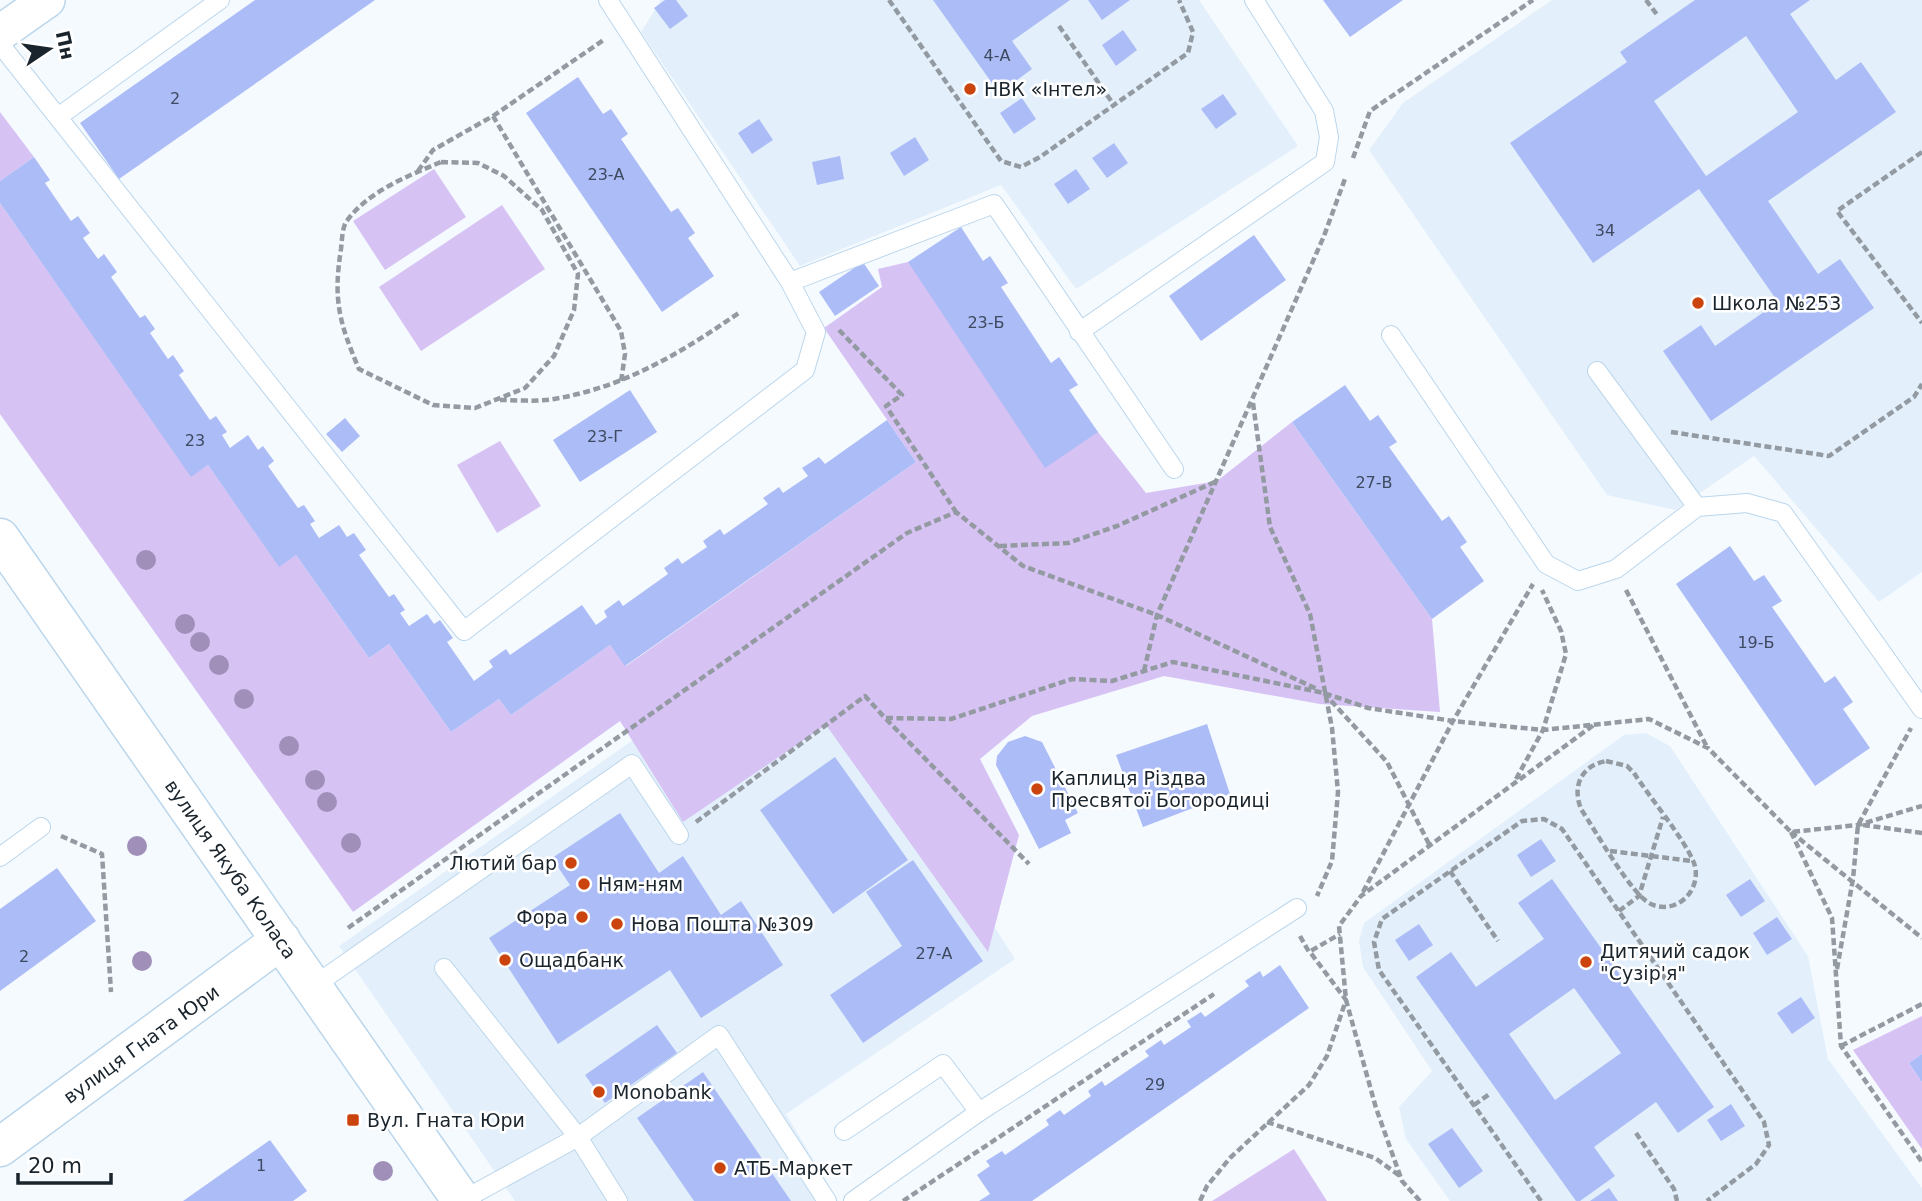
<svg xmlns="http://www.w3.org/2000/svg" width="1922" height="1201" viewBox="0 0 1922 1201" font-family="'DejaVu Sans',sans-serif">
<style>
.built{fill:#e3f0fb}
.green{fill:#d7c2f4}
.building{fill:#acbcf7;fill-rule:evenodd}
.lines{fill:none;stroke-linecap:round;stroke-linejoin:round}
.lane-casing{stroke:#bbd6eb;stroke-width:20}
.street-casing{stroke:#bbd6eb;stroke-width:38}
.secondary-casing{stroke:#bbd6eb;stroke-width:41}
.path{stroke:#939aa1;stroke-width:4.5;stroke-dasharray:7 3.5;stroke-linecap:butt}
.lane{stroke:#fff;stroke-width:18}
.street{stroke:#fff;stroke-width:35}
.secondary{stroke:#fff;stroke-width:38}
.tree{fill:#a090b9}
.poi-dot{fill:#cb440d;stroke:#fff;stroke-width:2.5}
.labels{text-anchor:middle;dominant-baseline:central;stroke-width:5;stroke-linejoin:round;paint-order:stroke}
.number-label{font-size:16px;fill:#3e4a5f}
.poi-label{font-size:19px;fill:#1a242c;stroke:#fff;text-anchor:start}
.street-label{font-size:19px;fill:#1a242c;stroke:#fff}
</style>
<rect width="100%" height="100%" fill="#f5faff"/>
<!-- built -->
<path class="built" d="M661,0H1199L1298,146L1076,289L1001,185L800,266L641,32Z
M1552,0H1922V572L1879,602L1754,456L1675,510L1607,495L1369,150L1403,103Z
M800,623L1015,959L786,1114L838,1201H515L339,946Z
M1646,733L1670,746L1808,956L1828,1059L1922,1188V1201H1450L1406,1139L1399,1107L1432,1071L1363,967L1359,941L1364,923L1624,735Z"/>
<!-- green -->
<path class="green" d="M0,112L34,157L0,181Z
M434,169L466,217L385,270L353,221Z
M0,203L191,476L208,465L279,566L296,555L369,658L389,644L451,732L499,699L511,715L610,645L626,666L916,462L824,328L882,287L878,269L908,262L1098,432L1146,493L1217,481L1292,422L1432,619L1440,712L1320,704L1164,676L1032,716L980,759L1019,835L988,952L826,725L683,822L620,721L353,912L0,414Z
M502,205L545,269L421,351L379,287Z
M500,441L541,506L497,533L457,465Z
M1922,1016V1054L1909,1063L1922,1082V1149L1853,1050Z
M1294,1149L1327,1201H1212Z"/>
<!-- building -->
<path class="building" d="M255,0H375L119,179L80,123Z
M665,0H676L688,16L670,29L654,8Z
M933,0H1070L1012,41L1032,69L999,93Z
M1088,0H1130L1102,20Z
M1323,0H1403L1350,37Z
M1695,0H1810L1790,14L1836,80L1861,62L1896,112L1768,201L1818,274L1840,259L1874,308L1711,421L1663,351L1701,325L1715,346L1778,302L1699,189L1593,263L1510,143L1627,62L1620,52ZM1746,36L1798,112L1706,176L1654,101Z
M1123,30L1137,50L1116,66L1102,45Z
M578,77L603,114L611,109L628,134L621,139L671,212L678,208L695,233L688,238L714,276L662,312L526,113Z
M1223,94L1237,114L1216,129L1201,109Z
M1022,98L1036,119L1014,134L1000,113Z
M759,119L773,140L752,154L738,133Z
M915,137L929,160L904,176L890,153Z
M1114,143L1128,163L1107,178L1092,158Z
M840,156L844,179L817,185L812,162Z
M34,157L50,180L45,183L71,221L78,216L90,233L83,238L98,259L104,254L117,272L111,277L140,318L145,315L155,329L150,333L168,359L173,355L184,371L179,375L210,420L216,416L227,432L222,435L230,448L248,435L258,450L263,446L274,461L268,466L298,508L304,505L315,521L310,524L319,538L339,525L347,537L354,533L366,550L359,555L389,597L394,594L405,610L400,613L409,626L427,614L434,624L440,620L453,638L447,642L474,681L493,667L489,661L506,649L510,655L582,605L596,625L607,617L604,611L619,600L623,606L668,574L664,568L678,558L682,564L707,547L703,541L720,529L724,535L768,504L763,498L779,487L783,493L808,476L802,468L819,457L825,464L887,420L916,462L625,666L610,645L511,715L499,699L451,732L389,644L369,658L296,555L279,567L208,465L191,477L0,203V181Z
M1076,169L1090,189L1068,204L1054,184Z
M961,227L983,261L990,256L1008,283L1001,287L1051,363L1059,357L1078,385L1069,390L1098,432L1045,468L908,262Z
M1254,235L1286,280L1201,341L1169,296Z
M863,262L879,286L835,316L819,292Z
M1345,385L1370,421L1378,415L1397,442L1389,447L1442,521L1449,516L1467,542L1460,547L1484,581L1432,619L1292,422Z
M630,390L657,432L580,482L553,440Z
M345,418L360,436L342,452L326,434Z
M1730,546L1754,581L1764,575L1782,601L1772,607L1825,683L1835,676L1853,702L1843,709L1870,748L1815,786L1676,584Z
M1207,724L1230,794L1143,827L1116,755Z
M1025,736L1042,742L1078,813L1065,820L1071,833L1039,849L996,765L997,756L1008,742Z
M835,757L908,860L833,914L760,810Z
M620,813L659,873L683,856L721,915L741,901L783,965L701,1018L670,970L558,1044L489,938L570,885L552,858Z
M1541,839L1556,861L1531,877L1517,855Z
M913,860L983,961L863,1043L830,995L902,946L866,892Z
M57,868L96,921L0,991V909Z
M1552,879L1714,1107L1678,1133L1656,1102L1594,1147L1615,1176L1580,1201H1576L1416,977L1451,952L1476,987L1544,939L1518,903ZM1574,988L1621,1053L1555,1100L1509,1034Z
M1750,879L1765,901L1741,917L1726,895Z
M1777,917L1792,939L1767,955L1753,933Z
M1419,924L1433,945L1409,961L1395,940Z
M1280,965L1309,1008L1032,1201H979L990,1194L977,1175L990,1166L986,1161L1002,1151L1005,1155L1049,1125L1046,1120L1060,1110L1064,1115L1091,1096L1088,1091L1102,1081L1105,1086L1149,1056L1145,1051L1161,1040L1164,1045L1191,1027L1187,1021L1201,1012L1205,1017L1249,986L1245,981L1260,971L1263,977Z
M1801,997L1815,1018L1792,1034L1777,1013Z
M657,1025L677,1053L605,1103L585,1075Z
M1922,1054V1082L1909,1063Z
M703,1072L791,1201H694L637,1118Z
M1731,1104L1745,1126L1721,1141L1707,1120Z
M1452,1128L1483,1171L1459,1188L1428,1144Z
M270,1140L307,1191L293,1201H183Z
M1609,1188L1618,1201H1590Z"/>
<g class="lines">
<!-- lane casing -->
<g class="lane-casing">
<path id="lane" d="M0,44L464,631L805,370L816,332L790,282L608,0
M58,117L220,0
M790,282L994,204L1174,469
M1079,332L1325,162L1329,137L1324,111L1254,0
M1391,335L1546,564L1578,581L1616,569L1697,507L1747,503L1783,513L1922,709
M1597,371L1697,507
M0,857L41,827
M444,968L578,1137L618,1201
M312,987L632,764L679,835
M844,1131L943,1064L979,1112
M461,1201L578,1137L719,1035L827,1201
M853,1201L979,1112L1297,908"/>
</g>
<!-- street casing -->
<g class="street-casing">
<path id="street" d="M0,33L47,0"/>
</g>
<!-- secondary casing -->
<g class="secondary-casing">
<path id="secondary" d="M0,538L462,1201
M0,1147L281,940"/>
</g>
<!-- path -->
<path class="path" d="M889,0L1001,161L1021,167L1040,157L1188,53L1193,32L1179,0
M1646,0L1658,16
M1059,26L1114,105
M493,116L605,39
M1922,152L1837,211L1922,323
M1353,158L1370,111L1533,0
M441,162L478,163L504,176L542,210L578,274L574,310L554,356L525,388L475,408L433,405L359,369C339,322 333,300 341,249C342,241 342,229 346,222C368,191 408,176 441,162Z
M418,171L433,150L493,116L621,331L625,354L621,382
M839,330L902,395L886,406L956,512
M500,400C517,400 537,402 554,399C625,387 681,353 740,312
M1253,403L1270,527L1310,614L1332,728L1338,792L1332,861L1317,896
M1671,432L1829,456L1914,397L1922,384
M1000,546L1068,543L1117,526L1217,481
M1626,590L1707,747
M1144,671L1157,615L1324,236L1346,176
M1324,693L1387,762L1429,844
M886,719L1029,864
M1606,761L1627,766L1634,773C1650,798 1684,838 1694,863C1703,889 1677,916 1651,904C1632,896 1595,830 1581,809C1572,786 1581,766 1606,761Z
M1516,779L1543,730L1566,654L1561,631L1542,590
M696,822L865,696L885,718L951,719L1072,679L1112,681L1173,662L1324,693L1368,708L1453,721L1543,730L1649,719L1708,748L1791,832L1858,825L1922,806
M1863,825L1922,833
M1791,832L1832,918L1841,1046L1922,1162
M1791,832L1922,938
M61,836L102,854L111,992
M1610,851L1692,861
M1450,871L1498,941
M1363,892L1453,721L1533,584
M1619,911L1639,896L1663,817
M348,928L907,533L956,512L1023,566L1157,615L1317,689
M1300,936L1309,952L1340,934
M1837,969L1853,879L1858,825L1911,728
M1841,1046L1922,1004
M1474,1105L1491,1093
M1267,1122L1375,1158L1400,1176
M1636,1133L1674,1189L1677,1201
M903,1201L1214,994
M1200,1201L1207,1186L1230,1158L1309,1085L1327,1056L1346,1000L1310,952
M1420,1201L1402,1181L1376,1108L1346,1000L1339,926L1361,896L1595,724
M1541,1201L1379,970L1374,942L1382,919L1522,821L1544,819L1562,829L1764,1122L1769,1145L1756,1164L1707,1201"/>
<!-- lane -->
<use href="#lane" class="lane"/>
<!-- street -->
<use href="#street" class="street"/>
<!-- secondary -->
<use href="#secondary" class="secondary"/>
</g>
<!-- trees -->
<g class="tree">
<circle cx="146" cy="560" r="10"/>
<circle cx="185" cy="624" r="10"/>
<circle cx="200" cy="642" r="10"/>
<circle cx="219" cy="665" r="10"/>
<circle cx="244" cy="699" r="10"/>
<circle cx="289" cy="746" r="10"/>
<circle cx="315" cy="780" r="10"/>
<circle cx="327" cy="802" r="10"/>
<circle cx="351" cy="843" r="10"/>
<circle cx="137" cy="846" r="10"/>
<circle cx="142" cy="961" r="10"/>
<circle cx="383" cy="1171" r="10"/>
</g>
<!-- markers -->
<g class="poi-dot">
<circle cx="970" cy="89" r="7"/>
<circle cx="1698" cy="303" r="7"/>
<circle cx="1037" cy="789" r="7"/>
<circle cx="571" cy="863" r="7"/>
<circle cx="584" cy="884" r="7"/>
<circle cx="582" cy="917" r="7"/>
<circle cx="617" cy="924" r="7"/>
<circle cx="505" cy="960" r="7"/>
<circle cx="1586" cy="962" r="7"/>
<circle cx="599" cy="1092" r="7"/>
<rect x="346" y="1113" width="14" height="14" rx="3.5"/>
<circle cx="720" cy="1168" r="7"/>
</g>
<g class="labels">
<!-- number labels -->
<g class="number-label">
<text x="997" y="55">4-А</text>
<text x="175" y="98">2</text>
<text x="606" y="174">23-А</text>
<text x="1605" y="230">34</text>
<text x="986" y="322">23-Б</text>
<text x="605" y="436">23-Г</text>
<text x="195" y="440">23</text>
<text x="1374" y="482">27-В</text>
<text x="1756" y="642">19-Б</text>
<text x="934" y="953">27-А</text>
<text x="24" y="956">2</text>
<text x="1155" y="1084">29</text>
<text x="261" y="1165">1</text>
</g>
<!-- poi labels -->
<g class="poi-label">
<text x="984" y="89">НВК «Інтел»</text>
<text x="1712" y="303">Школа №253</text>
<text x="1051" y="778">Каплиця Різдва<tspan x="1051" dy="22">Пресвятої Богородиці</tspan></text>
<text x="557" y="863" text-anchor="end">Лютий бар</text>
<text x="598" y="884">Ням-ням</text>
<text x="568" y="917" text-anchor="end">Фора</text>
<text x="631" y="924">Нова Пошта №309</text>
<text x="1600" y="951">Дитячий садок<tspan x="1600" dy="22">"Сузір'я"</tspan></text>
<text x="519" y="960">Ощадбанк</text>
<text x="613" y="1092">Monobank</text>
<text x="367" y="1120">Вул. Гната Юри</text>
<text x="734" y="1168">АТБ-Маркет</text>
</g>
<!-- street labels -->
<g class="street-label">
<text transform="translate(231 869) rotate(55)">вулиця Якуба Коласа</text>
<text transform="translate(141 1044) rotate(-36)">вулиця Гната Юри</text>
</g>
</g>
<!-- north arrow -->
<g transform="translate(49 49) rotate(77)" stroke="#ffffff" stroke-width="5" paint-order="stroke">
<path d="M0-5L12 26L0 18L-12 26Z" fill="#1a242c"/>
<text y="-10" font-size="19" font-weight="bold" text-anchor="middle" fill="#1a242c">Пн</text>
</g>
<!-- scale -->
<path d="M18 1173v10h93v-10" fill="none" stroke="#1a242c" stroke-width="3.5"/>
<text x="28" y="1173" font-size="21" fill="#1a242c" stroke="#ffffff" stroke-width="5" paint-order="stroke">20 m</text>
</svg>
